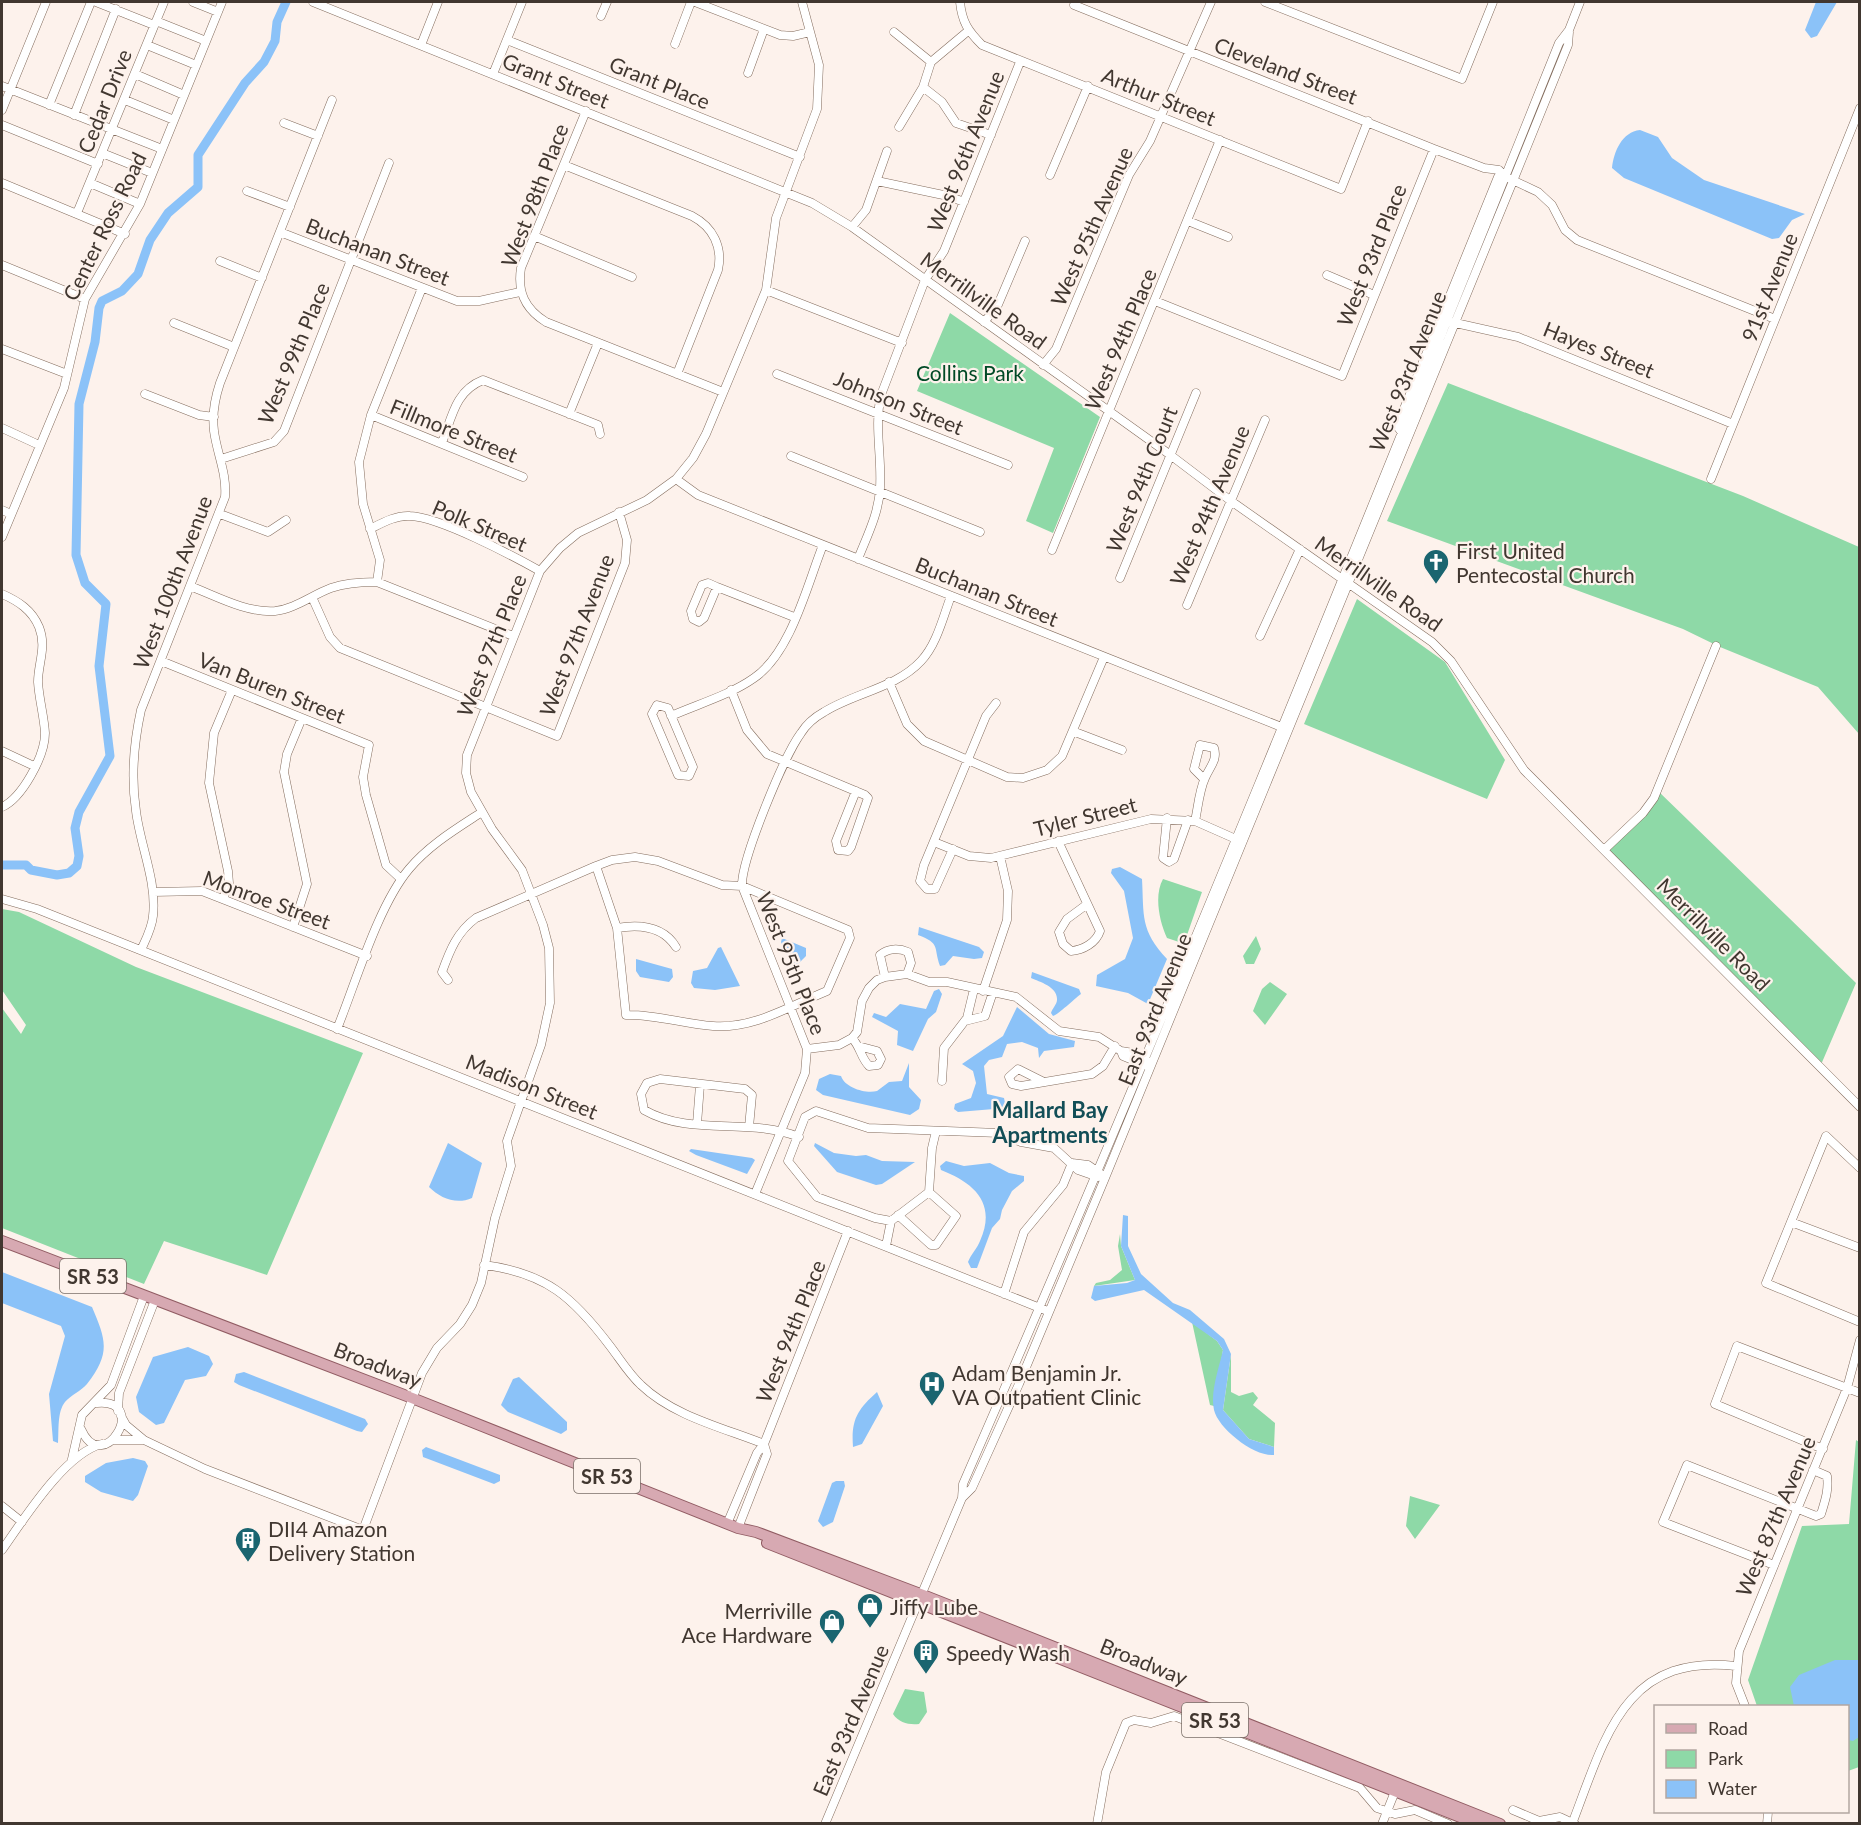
<svg xmlns="http://www.w3.org/2000/svg" width="1861" height="1825" viewBox="0 0 1861 1825" font-family="Lato,sans-serif">
<style>
.green{fill:#8ed9a7}
.water{fill:#8bc2f8}
.lines{fill:none;stroke-linecap:round;stroke-linejoin:round}
.river{stroke:#8bc2f8;stroke-width:9}
.minor-casing{stroke:#846d5e;stroke-width:9}
.major-casing{stroke:#915c63;stroke-width:12}
.minor{stroke:#fff;stroke-width:8}
.major{stroke:#d7a9b2;stroke-width:10}
.labels{text-anchor:middle;dominant-baseline:central;stroke-width:4.5;stroke-linejoin:round;paint-order:stroke}
.shield{fill:#fdf2ec;stroke:#796f68;stroke-width:1.5}
.shield-label{font-size:20px;font-weight:bold;fill:#413730}
.street-label{font-size:21px;fill:#413730;stroke:#fdf2ec}
.park-label{font-size:21px;fill:#004a26;stroke:#fdf2ec}
.poi-label{font-size:21px;fill:#413730;stroke:#fdf2ec;text-anchor:start}
.neighbourhood-label{font-size:22px;font-weight:bold;fill:#124e57;stroke:#fdf2ec}
</style>
<rect width="100%" height="100%" fill="#fdf2ec"/>
<!-- green -->
<path class="green" d="M950,313L1100,417L1053,533L1026,521L1054,448L917,391Z
M1448,383L1743,496L1859,547V734L1818,687L1720,647L1683,629L1387,521Z
M1357,599L1445,662L1505,760L1487,799L1304,724Z
M1657,790L1856,983L1820,1067L1605,849L1643,813Z
M1163,879L1202,892L1186,938L1179,942L1167,938C1159,921 1154,895 1163,879Z
M2,909L19,912L136,967L363,1053L267,1275L164,1241L144,1284L2,1228V1008L21,1034L26,1025L2,990Z
M1256,936L1261,949L1254,964H1246L1243,956Z
M1270,982L1287,994L1265,1025L1253,1011L1262,989Z
M1120,1234L1121,1246L1135,1280L1094,1286L1096,1283L1110,1280L1122,1270L1118,1246Z
M1192,1322L1217,1341L1223,1350L1214,1406L1210,1405Z
M1231,1354V1392L1239,1396L1253,1392L1258,1398L1253,1405L1275,1423L1274,1447L1249,1439L1223,1410Z
M1856,1440L1859,1442V1767L1848,1771V1706H1757L1748,1680L1802,1526L1849,1524Z
M1410,1496L1440,1505L1415,1539L1406,1526Z
M905,1689L924,1692L927,1712L919,1724C909,1725 899,1723 893,1714Z"/>
<!-- water -->
<path class="water" d="M1816,2H1837L1817,36L1811,38L1805,30Z
M1640,130L1658,137L1672,158L1704,180L1805,214L1792,220L1779,238L1772,239L1624,178L1612,168C1614,151 1622,132 1640,130Z
M1120,867L1142,879C1144,916 1140,930 1167,959L1148,1004L1128,993L1096,986L1097,975L1125,959L1133,938L1124,891L1111,873L1112,869Z
M919,927L979,947L984,952L982,958L974,959L953,956L945,965L940,966C933,946 941,944 918,935Z
M782,938L806,948V956L797,965L792,966L781,942Z
M721,947L740,986L715,990L694,988L691,983L693,971L707,968L718,948Z
M636,959L672,969L673,977L669,982L640,977L636,971Z
M1032,972L1079,989L1081,994C1074,999 1059,1014 1053,1016L1051,1013C1052,1009 1057,1004 1057,1000C1058,987 1040,982 1031,978Z
M939,989L942,994L936,1012L928,1019L913,1051L897,1045L898,1031L872,1017L874,1013L886,1017L900,1004L926,1009L934,991Z
M1017,1007L1049,1034L1075,1041L1074,1047L1044,1051L1039,1058L1038,1048L1022,1042L1007,1044L1002,1057L989,1060L984,1066L987,1094L1004,1098L1006,1108L958,1112L954,1109L955,1104L971,1098L976,1083L973,1071L962,1064L1003,1036Z
M909,1063V1087L921,1100L919,1109L910,1115L823,1095L816,1090L819,1079L830,1074L841,1076C845,1088 866,1094 877,1091L889,1082L902,1081Z
M448,1143L482,1163L472,1198C456,1205 440,1198 429,1187Z
M815,1143L834,1153L856,1156L866,1155L882,1161L915,1162L882,1184L876,1185L837,1172L814,1146Z
M691,1149L752,1158L755,1160L747,1174L696,1155L689,1151Z
M946,1161L964,1166L990,1163L1009,1173L1024,1176V1181L1012,1191L1002,1210L1000,1219L992,1228L977,1268H971L968,1262C971,1254 977,1249 980,1241C997,1203 974,1183 941,1170L940,1166Z
M1123,1215L1128,1216V1246L1141,1274L1173,1303L1190,1310L1224,1339L1231,1354L1223,1410L1249,1439L1274,1447V1455C1254,1457 1218,1428 1214,1410C1210,1392 1219,1368 1223,1350L1217,1341L1144,1290L1095,1301L1091,1298L1094,1286L1127,1283L1135,1280L1121,1246Z
M2,1272L92,1307C106,1340 111,1353 87,1384C81,1391 71,1395 65,1402C57,1412 59,1430 58,1443L53,1441L49,1394L65,1336L61,1326L2,1303Z
M188,1347L209,1356L213,1364L206,1376L185,1380L164,1423L156,1425L139,1412L136,1397L153,1357Z
M244,1372L365,1419L368,1424L362,1432L357,1431L239,1385L234,1382L236,1374Z
M519,1377L567,1422V1430L561,1434L508,1412L501,1405L513,1379Z
M877,1392L883,1406L862,1444L853,1447C851,1420 857,1410 877,1392Z
M426,1447L500,1475V1481L494,1484L423,1457L422,1450Z
M133,1458L145,1461L148,1466L138,1495L133,1501L101,1492L85,1482V1476L106,1463Z
M836,1481H844L845,1486L833,1522L823,1527L818,1521L832,1483Z
M1835,1660H1859V1737L1853,1741L1848,1740V1706H1794L1790,1687L1799,1675Z"/>
<g class="lines">
<!-- river -->
<path class="river" d="M2,865H26L31,870L57,875L69,873L77,866L79,856L75,828L79,812L110,756L99,666L106,604L85,583L76,555L79,404L95,342L99,308L102,301L122,291L138,274L150,240L168,213L198,187V155L245,83L264,62L275,41L277,22L286,2"/>
<!-- minor casing -->
<g class="minor-casing">
<path id="minor" d="M96,2L154,25
M193,2L218,12
M313,2L812,203L852,227L1169,454L1231,501L1432,642L1451,661L1524,770L1860,1107
M695,2L780,35L793,36L810,32
M960,2C962,22 968,31 982,45L1341,189L1368,121
M1265,2L1462,79L1493,2
M1074,5L1434,149L1484,168L1499,170L1506,177L1538,192L1552,205L1565,230L1577,240L1775,319
M601,16L607,2
M156,21L206,41
M894,32L931,62
M507,40L800,157
M675,44L691,2
M147,45L196,65
M421,45L438,2
M748,73L764,29
M135,74L184,95
M493,74L522,2
M2,86L162,149
M923,87L942,102L956,123L991,135
M125,100L174,120
M49,105L91,2
M2,110L46,2
M586,111L521,268C517,292 525,309 546,322L723,392
M74,115L116,9
M284,123L318,136
M2,125L98,164
M899,127L923,87L931,62L968,31
M102,153L152,173
M564,165L692,216C713,227 723,247 718,270L677,374
M1050,175L1088,86
M877,181L948,196L964,202
M2,183L125,234
M90,183L140,204
M247,191L290,207
M77,213L164,2
M1188,221L1228,237
M852,227L866,210L887,151
M280,232L457,301H479L520,292
M534,236L632,277
M220,261L262,278
M2,265L85,299
M1327,275L1374,295
M766,290L902,343
M1155,301L1342,376L1434,149
M984,322L997,307L1025,241
M1451,322L1518,337L1733,424
M174,323L234,347
M2,349L67,374
M1043,365L1056,349L1129,175L1150,141L1211,2
M777,374L1008,465
M145,394L199,415L214,417
M569,414L598,343
M371,415L523,477
M2,428L39,445
M1403,434L1397,426L1498,177
M442,443C452,417 455,391 483,380L598,425L600,434
M791,456L980,532
M221,459L274,442L284,431L389,163
M676,479L698,495L1284,728
M1711,479L1860,108
M2,510L11,514
M220,514L268,532L286,520
M370,529C382,523 396,515 410,516C440,517 513,556 540,571
M2,537L64,388L85,299L140,204L222,2
M1052,550L1220,140
M858,559C867,536 879,513 880,488C882,456 874,426 881,395L925,280L944,251L1020,62
M1120,578L1196,393
M377,582L380,560L363,504L359,462L371,415L422,288
M190,586C216,596 246,613 275,611C295,609 312,595 331,588C345,583 361,582 377,582L513,636
M717,587L704,618L699,622L693,619L691,611L702,585L708,583L717,587L794,617
M2,594C18,601 32,610 39,627C47,647 38,663 38,682C39,699 44,716 45,733C45,756 22,798 2,807
M312,597L330,637L340,648L557,736L625,563L627,540L619,512
M1187,605L1265,420
M1260,636L1300,549
M161,661L369,745L363,777L366,795L386,865L401,879
M889,682L907,724L924,741L1007,777L1023,778L1047,770L1062,756L1104,657
M731,690L747,730L767,754L865,795L868,798L851,847L848,851L838,850L836,841L856,791
M657,705L668,708L693,767L689,776L678,775L652,714Z
M671,716C698,704 730,695 754,678C791,653 807,585 823,545
M1075,732L1122,750
M2,751L34,766
M1167,818L1163,858L1169,862L1174,859L1188,820
M1195,821C1198,808 1199,791 1205,778C1209,768 1218,760 1214,748L1200,745L1194,769L1204,779
M1058,841L1100,931C1096,943 1083,950 1071,951L1063,944L1059,932L1067,919L1086,905
M934,842L969,856L991,858L1151,819L1195,821L1238,840
M953,849L935,889H927L920,881L924,865L986,716L996,703
M1605,849L1643,813L1654,798L1716,646
M153,892L202,891L367,956
M2,899L37,909L1045,1310
M223,899L229,883L228,871L209,783L214,733L232,690
M293,927L307,884L284,772L287,754L302,718
M617,928C640,924 663,926 676,947
M141,950C146,939 152,928 153,916C157,881 140,845 136,811C131,778 134,742 141,710L225,497C227,473 217,454 214,431C212,415 215,398 220,383L332,100
M885,977L880,955C888,948 899,948 908,952L911,963L907,974
M448,980L442,972C450,950 457,932 476,918L596,866L612,860L635,857L658,861L722,885L742,886L848,930L850,938L827,991C790,1006 754,1029 713,1026C684,1024 655,1014 626,1015L617,928L596,866
M983,991L1007,920L1008,891L1000,856
M965,1021L985,1016L993,992
M337,1029C356,982 378,906 409,869C429,845 456,829 482,812
M852,1038C860,1046 861,1058 869,1066L878,1065L881,1059L877,1051L858,1046
M807,1049L839,1045L852,1038L857,1032L862,1001L869,988L877,980L885,977L907,974L929,982H947L1016,997L1059,1031L1099,1037L1121,1051L1123,1056L1145,1065
M1121,1051L1133,1053L1147,1061
M942,1081L944,1048L967,1018L974,989
M1044,1082L1018,1069L1009,1077L1012,1084L1021,1086L1092,1074L1103,1066L1115,1046
M697,1124L700,1085
M749,1127L752,1095L745,1089L660,1079L647,1083L641,1094L644,1110C691,1137 750,1117 799,1137
M1072,1163L1088,1165L1101,1174
M1860,1168L1826,1136L1766,1283L1860,1322
M755,1194L805,1073L807,1049L742,886C741,860 784,756 801,733C806,725 815,717 824,712C854,693 896,688 921,661C937,644 943,617 951,596
M898,1215L931,1245H936L956,1216L929,1192
M891,1221L875,1218L817,1197L788,1161L805,1117L816,1111L868,1128L999,1133L1021,1142L1054,1148L1078,1170L1098,1177
M1791,1222L1860,1248
M886,1246L891,1221L929,1192L932,1148L936,1131
M484,1265C546,1273 573,1297 610,1346C620,1359 629,1374 641,1385C673,1416 724,1428 764,1444
M1004,1294L1024,1232L1063,1185L1072,1163
M118,1411L119,1393L155,1300
M121,1416L126,1425L144,1440L205,1469L363,1530L422,1373L437,1348L460,1324L472,1305L481,1283L495,1218L511,1166L507,1141L541,1045L550,1003L549,948L543,925L522,870L492,829L471,792L466,773L467,755L540,571L560,548L578,533L647,500L676,479L693,458L706,434L766,290L776,218L817,109L819,65L802,2
M81,1429C103,1479 151,1398 97,1403
M114,1440H143
M1823,1449L1715,1404L1737,1346L1860,1393
M72,1459L82,1415L111,1385L144,1296
M962,1498L972,1488L1019,1384L1105,1178L1513,181L1568,45L1569,32
M2,1506L22,1522
M727,1524L757,1453L764,1444L848,1231
M738,1528L767,1454L764,1444
M2,1550C24,1519 65,1453 102,1444
M1774,1565L1663,1522L1687,1465L1816,1516L1821,1514C1825,1501 1829,1490 1827,1476L1813,1470
M1745,1706L1736,1683L1739,1651L1847,1388L1860,1340
M1513,1810L1539,1821L1560,1817L1575,1824
M825,1824L962,1498L963,1484C1171,1008 1365,525 1559,43L1569,30L1580,2
M1097,1824L1106,1772L1126,1723L1134,1720L1151,1723L1174,1716L1360,1788L1377,1808L1395,1814L1415,1810L1448,1824
M1382,1824L1396,1789
M1572,1824C1605,1738 1624,1653 1736,1666
M1767,1824L1768,1812"/>
</g>
<!-- major casing -->
<g class="major-casing">
<path id="major" d="M2,1241L412,1398L738,1528L756,1532L923,1595L1500,1824
M767,1543L1478,1824"/>
</g>
<!-- minor -->
<use href="#minor" class="minor"/>
<!-- major -->
<use href="#major" class="major"/>
</g>
<!-- icons -->
<defs>
<g id="church-pin" transform="scale(1.35)"><path d="M0 17L-7.5 6A9.5 9.5 0 1 1 7.5 6Z" fill="#1a6570" stroke="#fdf2ec"/><path d="M-1.2-6h2.4v3.5h3.3v2.4h-3.3V6h-2.4V-.1h-3.3v-2.4h3.3Z" fill="#fff"/></g>
<g id="hospital-pin" transform="scale(1.35)"><path d="M0 17L-7.5 6A9.5 9.5 0 1 1 7.5 6Z" fill="#1a6570" stroke="#fdf2ec"/><path d="M-5-5h3v3.5h4V-5h3V5h-3V1.5h-4V5h-3Z" fill="#fff"/></g>
<g id="building-pin" transform="scale(1.35)"><path d="M0 17L-7.5 6A9.5 9.5 0 1 1 7.5 6Z" fill="#1a6570" stroke="#fdf2ec"/><path d="M-4-6H4V6H1V3H-1V6H-4ZM-2.5-4.3h1.7v1.8h-1.7ZM.8-4.3h1.7v1.8H.8ZM-2.5-1h1.7V.8h-1.7ZM.8-1h1.7V.8H.8Z" fill="#fff"/></g>
<g id="shop-pin" transform="scale(1.35)"><path d="M0 17L-7.5 6A9.5 9.5 0 1 1 7.5 6Z" fill="#1a6570" stroke="#fdf2ec"/><path d="M-5-2.5h2.3a2.7 3.5 0 0 1 5.4 0H5L5.5 6h-11ZM-1.5-2.5h3a1.5 2.3 0 0 0-3 0Z" fill="#fff"/></g>
</defs>
<g fill-rule="evenodd">
<use href="#church-pin" x="1436" y="562"/>
<use href="#hospital-pin" x="932" y="1384"/>
<use href="#building-pin" x="248" y="1540"/>
<use href="#shop-pin" x="870" y="1606"/>
<use href="#shop-pin" x="832" y="1622"/>
<use href="#building-pin" x="926" y="1652"/>
</g>
<g class="labels">
<!-- shield labels -->
<g class="shield">
<rect x="60" y="1259" width="66" height="34" rx="4.5"/>
<rect x="574" y="1459" width="66" height="34" rx="4.5"/>
<rect x="1182" y="1703" width="66" height="34" rx="4.5"/>
</g>
<g class="shield-label">
<text x="93" y="1276">SR 53</text>
<text x="607" y="1476">SR 53</text>
<text x="1215" y="1720">SR 53</text>
</g>
<!-- street labels -->
<g class="street-label">
<text transform="translate(1286 70) rotate(21)">Cleveland Street</text>
<text transform="translate(556 80) rotate(22)">Grant Street</text>
<text transform="translate(660 82) rotate(22)">Grant Place</text>
<text transform="translate(1159 96) rotate(22)">Arthur Street</text>
<text transform="translate(104 101) rotate(-68)">Cedar Drive</text>
<text transform="translate(965 151) rotate(-68)">West 96th Avenue</text>
<text transform="translate(534 195) rotate(-69)">West 98th Place</text>
<text transform="translate(104 226) rotate(-64)">Center Ross Road</text>
<text transform="translate(1091 226) rotate(-66)">West 95th Avenue</text>
<text transform="translate(378 251) rotate(21)">Buchanan Street</text>
<text transform="translate(1371 255) rotate(-68)">West 93rd Place</text>
<text transform="translate(1769 287) rotate(-68)">91st Avenue</text>
<text transform="translate(984 300) rotate(36)">Merrillville Road</text>
<text transform="translate(1120 339) rotate(-67)">West 94th Place</text>
<text transform="translate(1599 349) rotate(22)">Hayes Street</text>
<text transform="translate(293 353) rotate(-67)">West 99th Place</text>
<text transform="translate(1407 371) rotate(-68)">West 93rd Avenue</text>
<text transform="translate(899 402) rotate(22)">Johnson Street</text>
<text transform="translate(454 430) rotate(22)">Fillmore Street</text>
<text transform="translate(1141 479) rotate(-68)">West 94th Court</text>
<text transform="translate(1209 505) rotate(-67)">West 94th Avenue</text>
<text transform="translate(480 525) rotate(23)">Polk Street</text>
<text transform="translate(172 582) rotate(-69)">West 100th Avenue</text>
<text transform="translate(1379 583) rotate(35)">Merrillville Road</text>
<text transform="translate(987 591) rotate(22)">Buchanan Street</text>
<text transform="translate(576 635) rotate(-69)">West 97th Avenue</text>
<text transform="translate(491 645) rotate(-68)">West 97th Place</text>
<text transform="translate(272 687) rotate(22)">Van Buren Street</text>
<text transform="translate(1085 816) rotate(-14)">Tyler Street</text>
<text transform="translate(267 899) rotate(20)">Monroe Street</text>
<text transform="translate(1714 934) rotate(45)">Merrillville Road</text>
<text transform="translate(792 963) rotate(68)">West 95th Place</text>
<text transform="translate(1154 1009) rotate(-68)">East 93rd Avenue</text>
<text transform="translate(532 1086) rotate(22)">Madison Street</text>
<text transform="translate(790 1331) rotate(-68)">West 94th Place</text>
<text transform="translate(378 1364) rotate(21)">Broadway</text>
<text transform="translate(1775 1516) rotate(-67)">West 87th Avenue</text>
<text transform="translate(1144 1661) rotate(22)">Broadway</text>
<text transform="translate(850 1720) rotate(-67)">East 93rd Avenue</text>
</g>
<!-- park labels -->
<g class="park-label">
<text x="970" y="372">Collins Park</text>
</g>
<!-- poi labels -->
<g class="poi-label">
<text x="1456" y="550">First United<tspan x="1456" dy="24">Pentecostal Church</tspan></text>
<text x="952" y="1372">Adam Benjamin Jr.<tspan x="952" dy="24">VA Outpatient Clinic</tspan></text>
<text x="268" y="1528">DII4 Amazon<tspan x="268" dy="24">Delivery Station</tspan></text>
<text x="890" y="1606">Jiffy Lube</text>
<text x="812" y="1610" text-anchor="end">Merriville<tspan x="812" dy="24">Ace Hardware</tspan></text>
<text x="946" y="1652">Speedy Wash</text>
</g>
<!-- neighbourhood labels -->
<g class="neighbourhood-label">
<text x="1050" y="1109">Mallard Bay<tspan x="1050" dy="25">Apartments</tspan></text>
</g>
</g>
<!-- border -->
<rect width="1861" height="1825" fill="none" stroke="#413730" stroke-width="6"/>
<!-- legend -->
<rect x="1654" y="1705" width="195" height="108" fill="#fdf2ec" stroke="#b2a7a1" stroke-width="1.5"/>
<rect x="1666" y="1724" width="30" height="9" fill="#d7a9b2" stroke="#b2a7a1" stroke-width="1.5"/>
<text x="1708" y="1735" font-size="18" fill="#413730">Road</text>
<rect x="1666" y="1750" width="30" height="18" fill="#8ed9a7" stroke="#b2a7a1" stroke-width="1.5"/>
<text x="1708" y="1765" font-size="18" fill="#413730">Park</text>
<rect x="1666" y="1780" width="30" height="18" fill="#8bc2f8" stroke="#b2a7a1" stroke-width="1.5"/>
<text x="1708" y="1795" font-size="18" fill="#413730">Water</text>
</svg>
